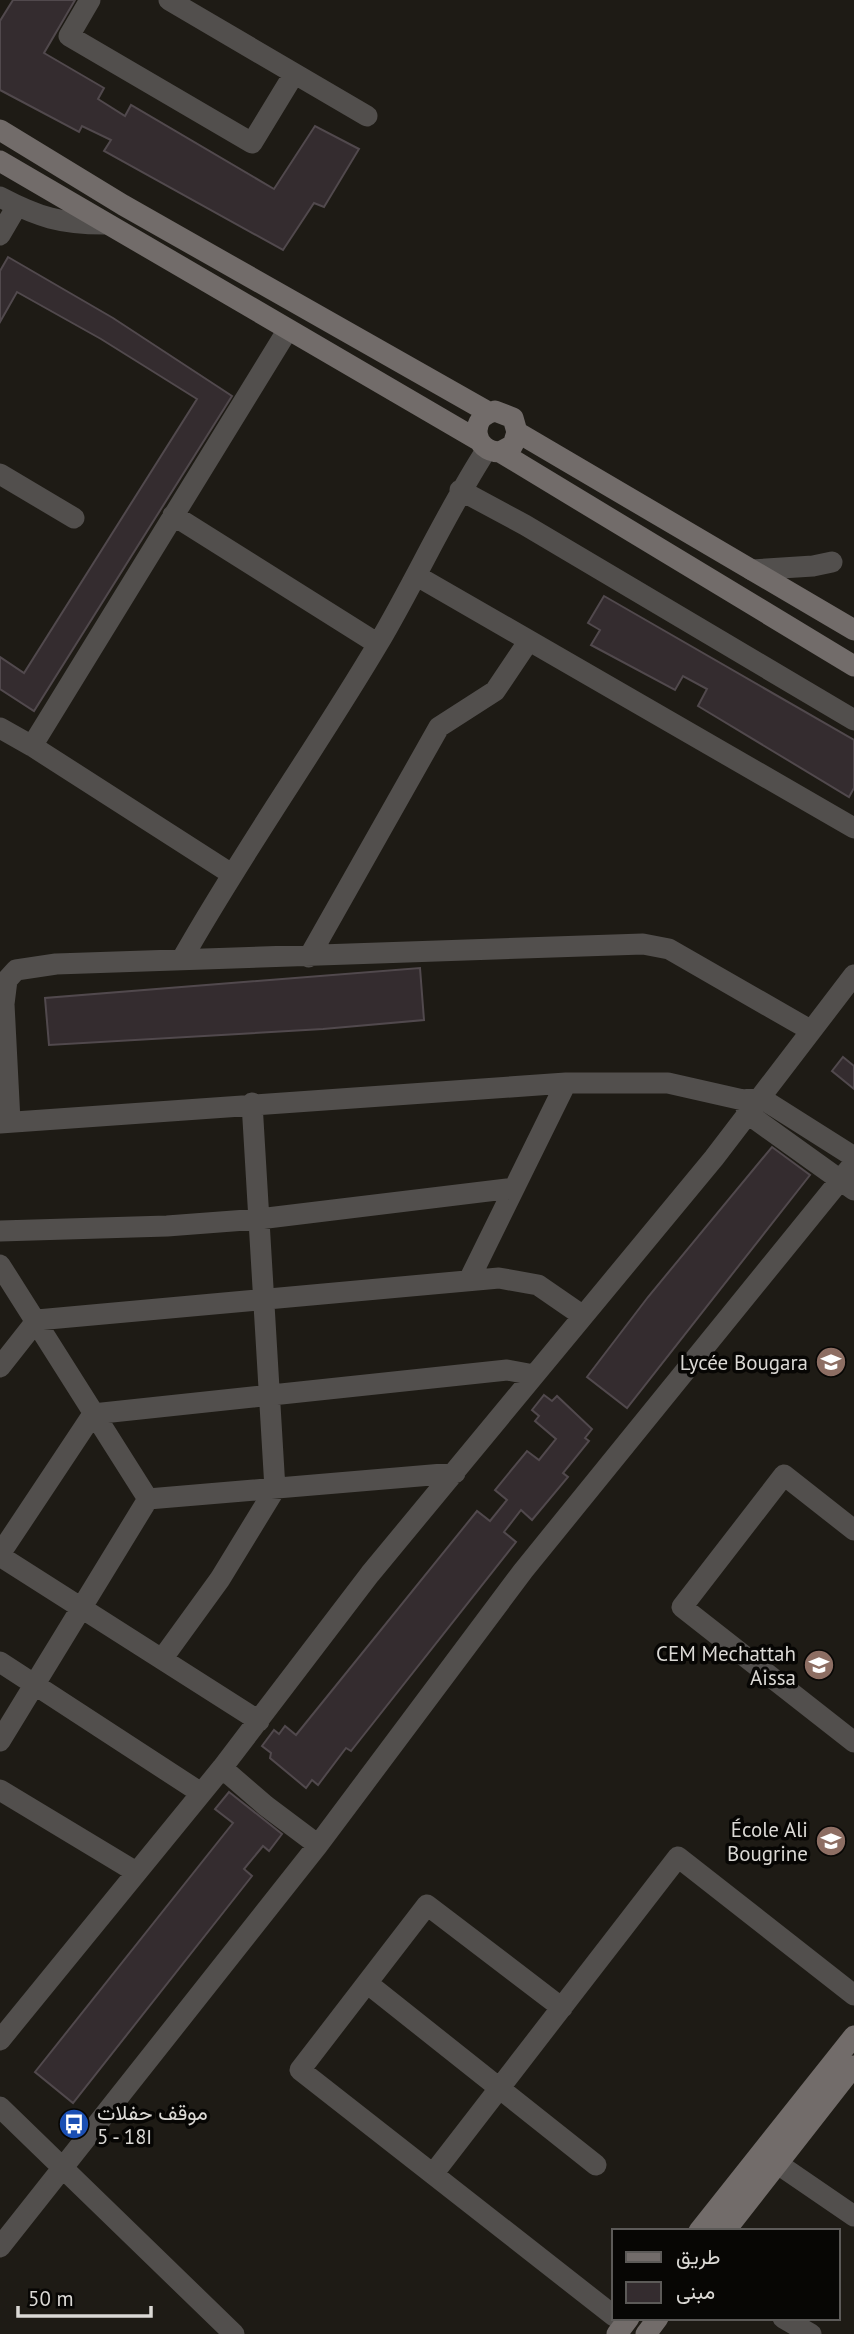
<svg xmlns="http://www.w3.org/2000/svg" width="854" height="2334" viewBox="0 0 854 2334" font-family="'PT Sans',Vazirmatn,sans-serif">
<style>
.building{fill:#342c2f;stroke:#51494d;stroke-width:2}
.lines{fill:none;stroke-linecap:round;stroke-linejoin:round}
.street{stroke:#524f4d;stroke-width:21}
.secondary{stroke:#726c6a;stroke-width:21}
.labels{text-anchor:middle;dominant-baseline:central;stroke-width:7;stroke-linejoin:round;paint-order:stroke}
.poi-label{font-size:21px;fill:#dbd9d5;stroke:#070604;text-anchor:end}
</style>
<rect width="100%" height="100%" fill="#1e1b15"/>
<!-- building -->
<path class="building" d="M13,0H75L44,53L104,88L98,99L125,116L131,105L274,189L315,126L359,149L324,207L314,203L283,250L104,151L111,140L82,126L79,132L0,90V21Z
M8,257L113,318L232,396L34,711L0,689V657L24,673L197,399L101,339L17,292L0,322V271Z
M604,596L854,740V788L849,797L698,706L707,689L683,676L675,690L591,645L600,630L588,623Z
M420,968L424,1020L323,1029L49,1045L45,998Z
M843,1057L854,1066V1089L832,1071Z
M772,1147L810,1175L627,1408L587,1377L648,1297Z
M544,1395L552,1401L557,1396L592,1429L585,1438L589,1441L563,1473L568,1477L532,1520L521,1510L504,1532L516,1542L351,1751L346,1748L318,1785L312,1780L306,1788L270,1758L271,1753L262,1746L274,1730L279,1734L285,1726L296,1735L477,1511L490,1521L507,1500L495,1490L527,1451L539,1460L556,1439L535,1421L539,1416L532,1410Z
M229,1792L282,1834L269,1851L263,1846L244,1869L252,1876L73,2103L35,2072L233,1823L215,1809Z"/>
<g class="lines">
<!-- street -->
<path class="street" d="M90,0L69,36L252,143L294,74
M169,0L367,116
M0,197C38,217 61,224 104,224
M0,235L17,206
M0,474L74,518
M460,490L525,525L854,720
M173,515L378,644
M752,570L813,566L832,562
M417,576L854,828
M0,728L32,746
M230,873L32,746L287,331
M309,957L439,727L495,691L528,642
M182,959C243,851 315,750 378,644C416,580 446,512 487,449
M744,1102L748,1114L854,1190
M10,1121L4,1004L7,980L16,970L56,964L643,944L669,949L810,1030
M0,1123L566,1083H668L743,1100L761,1098L854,1157
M0,1231L167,1226L259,1219L514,1188
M0,1265L148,1499
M469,1280L566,1083
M0,1367L37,1320L499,1278L538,1285L583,1316
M148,1499L455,1473
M854,1530L784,1475L682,1607L854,1742
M0,1554L93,1414L507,1370L534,1375
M0,1556L259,1721
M162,1659L220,1579L275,1489L252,1103
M0,1662L201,1793
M0,1741L148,1499
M222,1768L266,1806L318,1845
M0,1790L136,1872
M367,1983L596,2165
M562,2008L427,1905L300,2070L614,2316
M0,2040L222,1768L370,1574L714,1158L854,975
M0,2107L234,2334
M778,2164L854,2216
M433,2174L678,1857L854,1995
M0,2247L318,1845L523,1571L854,1163
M783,2318L811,2334"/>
<!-- secondary -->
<path class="secondary" d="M0,130L123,205L488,412
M0,161L478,440
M517,432L854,630
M500,452L513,445L517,432L513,418L495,411C468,417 473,452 500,452L854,666
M699,2231L854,2036
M725,2231L854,2066
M617,2334L629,2318
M646,2334L658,2318"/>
</g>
<!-- icons -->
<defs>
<g id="school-disc" transform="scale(1.575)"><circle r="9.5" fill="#8d6e63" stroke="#070604"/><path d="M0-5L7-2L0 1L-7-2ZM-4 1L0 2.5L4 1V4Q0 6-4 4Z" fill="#fff"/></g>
<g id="bus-disc" transform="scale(1.575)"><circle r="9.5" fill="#1a4fb4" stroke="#070604"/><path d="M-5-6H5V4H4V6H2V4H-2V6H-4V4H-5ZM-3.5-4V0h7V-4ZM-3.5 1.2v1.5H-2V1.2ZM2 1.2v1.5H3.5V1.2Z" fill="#fff"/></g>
</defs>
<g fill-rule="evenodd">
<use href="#school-disc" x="831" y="1362"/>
<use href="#school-disc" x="819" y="1665"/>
<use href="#school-disc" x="831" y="1841"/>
<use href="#bus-disc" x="74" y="2124"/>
</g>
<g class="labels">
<!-- poi labels -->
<g class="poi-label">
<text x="808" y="1362">Lycée Bougara</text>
<text x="796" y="1653">CEM Mechattah<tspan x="796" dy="24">Aissa</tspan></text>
<text x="808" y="1829">École Ali<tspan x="808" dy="24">Bougrine</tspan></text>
<text x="97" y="2112" text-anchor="start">موقف حفلات<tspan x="97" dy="24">5 - 18ا</tspan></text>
</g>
</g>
<!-- legend -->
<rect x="612" y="2229" width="228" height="91" fill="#070604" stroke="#5c5a58" stroke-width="2"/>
<rect x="626" y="2252" width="35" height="10" fill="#726c6a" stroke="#5c5a58" stroke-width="2"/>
<text x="676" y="2264" font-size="21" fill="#dbd9d5">طريق</text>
<rect x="626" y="2282" width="35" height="21" fill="#342c2f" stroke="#5c5a58" stroke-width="2"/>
<text x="676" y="2299" font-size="21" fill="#dbd9d5">مبنى</text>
<!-- scale -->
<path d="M18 2306v10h133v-10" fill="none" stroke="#dbd9d5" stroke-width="3.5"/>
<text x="28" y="2306" font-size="21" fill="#dbd9d5" stroke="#070604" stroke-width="5" paint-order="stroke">50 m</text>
</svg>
